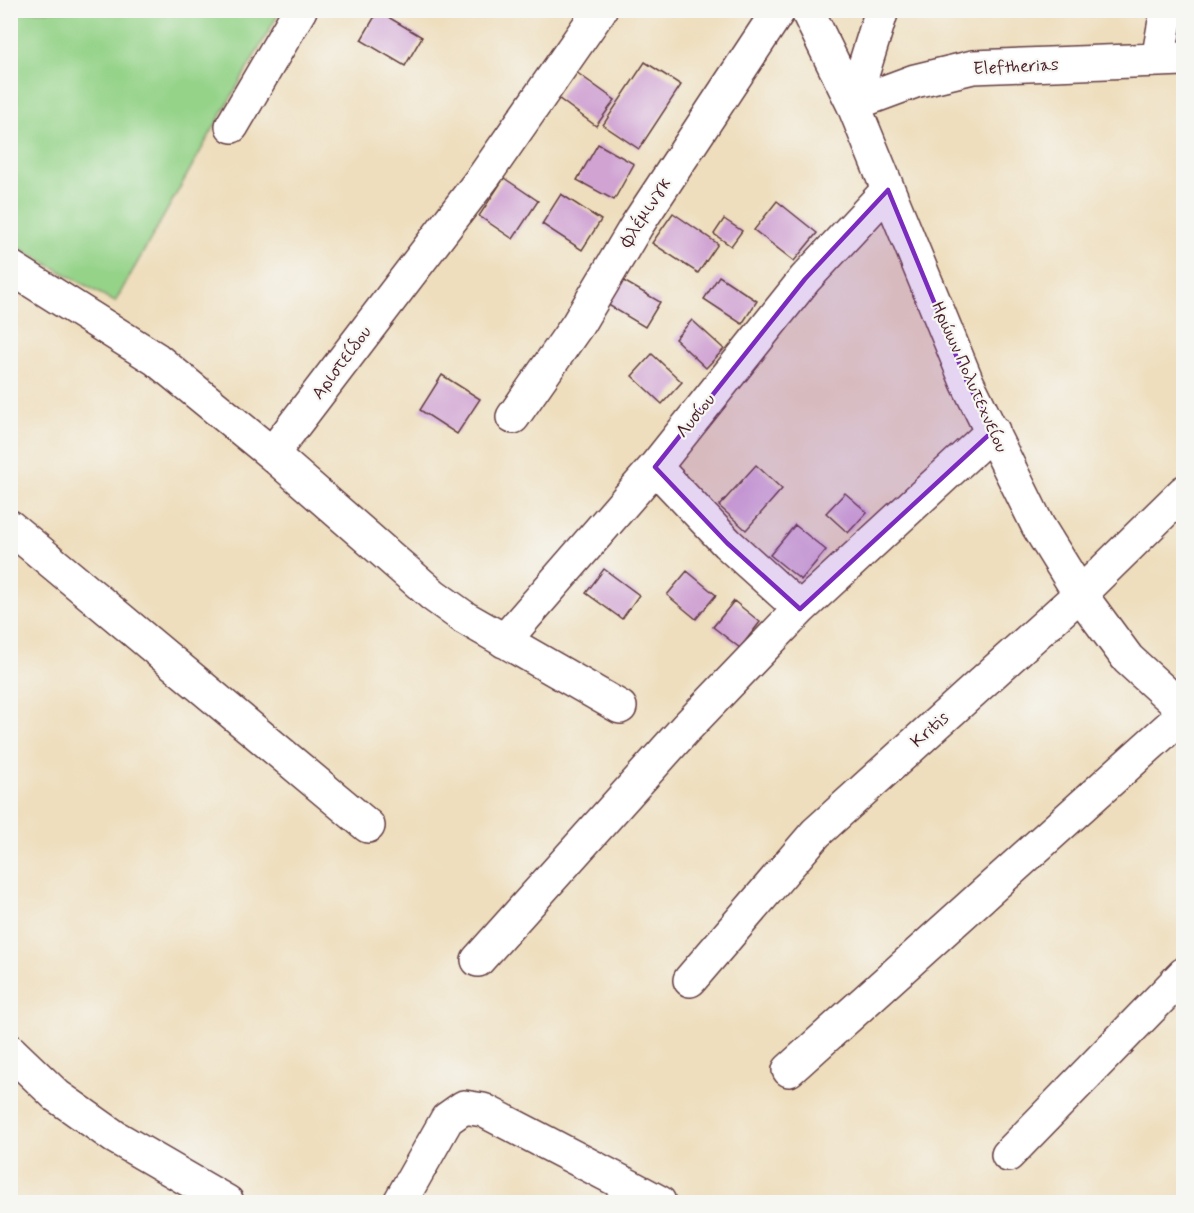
<svg xmlns="http://www.w3.org/2000/svg" width="1194" height="1213" viewBox="0 0 1194 1213" font-family="Mynerve,sans-serif">
<style>
.green{fill:#95d389;stroke:#70795a;stroke-width:1.5}
.building{fill:#d0a3d3}
.lines{fill:none;stroke-linecap:round;stroke-linejoin:round}
.minor-casing{stroke:#633c41;stroke-width:36}
.minor{stroke:#fff;stroke-width:33}
.marked{fill:#7b2cbf;fill-opacity:0.2;stroke:#7b2cbf;stroke-width:4.5;stroke-linejoin:round}
.labels{text-anchor:middle;dominant-baseline:central;stroke-width:4.5;stroke-linejoin:round;paint-order:stroke}
.street-label{font-size:18px;fill:#4a1f2b;stroke:#f6f6f2}
</style>
<rect width="100%" height="100%" fill="#f6f6f2"/>
<filter id="ink" filterUnits="userSpaceOnUse"><feTurbulence type="fractalNoise" baseFrequency=".0167" numOctaves="2"/><feDisplacementMap in="SourceGraphic" scale="12" xChannelSelector="R" yChannelSelector="G"/><feConvolveMatrix kernelMatrix="1 2 1 2 8 2 1 2 1" color-interpolation-filters="sRGB"/></filter>
<filter id="wash" filterUnits="userSpaceOnUse"><feTurbulence type="fractalNoise" baseFrequency=".008" numOctaves="4" result="noise"/><feDisplacementMap in="SourceGraphic" scale="24" xChannelSelector="R" yChannelSelector="G"/><feGaussianBlur stdDeviation="1.35" result="paint"/><feColorMatrix in="noise" values="0 0 0 0 0 0 0 0 0 0 0 0 0 0 0 0 0 1.4 0 .05"/><feComposite in="paint" operator="in"/></filter>
<g filter="url(#wash)">
<rect width="100%" height="100%" fill="#eedebd"/>
<!-- green -->
<path class="green" d="M11,11H280L115,302L11,243Z"/>
<g id="blocks">
<!-- building -->
<path class="building" d="M378,11L422,37L405,66L361,40Z
M645,62L681,85L639,149L603,125Z
M576,72L615,100L596,126L558,98Z
M598,144L634,164L614,200L577,180Z
M504,178L538,201L513,239L479,216Z
M561,194L601,220L582,250L542,224Z
M777,201L817,233L794,261L754,230Z
M673,213L718,244L698,273L652,243Z
M724,219L742,231L731,246L714,234Z
M615,276L660,302L645,327L600,300Z
M719,276L757,301L742,324L704,299Z
M692,320L724,349L706,368L675,339Z
M652,354L682,382L662,404L632,376Z
M442,375L480,399L457,434L420,410Z
M756,465L782,489L746,530L719,506Z
M845,493L867,512L848,533L826,513Z
M795,525L826,550L801,580L770,555Z
M604,569L639,595L622,619L586,593Z
M687,571L716,595L696,619L667,595Z
M734,601L760,622L740,648L713,627Z"/>
</g>
</g>
<g filter="url(#ink)">
<use href="#blocks" fill-opacity="0" stroke="#633c41" stroke-width="1.5"/>
<g class="lines">
<!-- minor casing -->
<g class="minor-casing">
<path id="minor" d="M807,10L853,104L967,382L1038,526L1080,594L1128,659L1184,710
M1158,60L1167,10
M853,104L915,81L973,67L1184,59
M853,104L882,10
M232,126L300,10
M10,267L156,359L272,454L485,175L600,10
M513,417L578,324L637,225L779,10
M272,454L433,595L465,618L620,707
M655,467L727,543L800,609
M10,527L368,826
M504,641L655,467L805,279L888,190
M478,960L685,729L800,609L993,431
M690,980L816,833L1080,594L1184,492
M10,1051L57,1096L115,1137L227,1202
M789,1070L1184,714
M1008,1155L1184,974
M631,1187L659,1202
M400,1202L447,1119L464,1107L483,1110L631,1187L623,1202"/>
</g>
<!-- minor -->
<use href="#minor" class="minor"/>
</g>
</g>
<!-- marked area -->
<path class="marked" d="M888,190L967,382L993,431L800,609L727,543L655,467L805,279Z"/>
<g class="labels">
<!-- street labels -->
<g class="street-label">
<text transform="translate(1016 67) rotate(-3)">Eleftherias</text>
<text transform="translate(646 213) rotate(-57)">Φλέμινγκ</text>
<text transform="translate(342 363) rotate(-53)">Αριστείδου</text>
<text transform="translate(969 377) rotate(66)">Ηρώων Πολυτεχνείου</text>
<text transform="translate(696 416) rotate(-51)">Λυσίου</text>
<text transform="translate(930 730) rotate(-42)">Kritis</text>
</g>
</g>
<!-- margin -->
<rect width="1194" height="1213" fill="none" stroke="#f6f6f2" stroke-width="36"/>
</svg>
